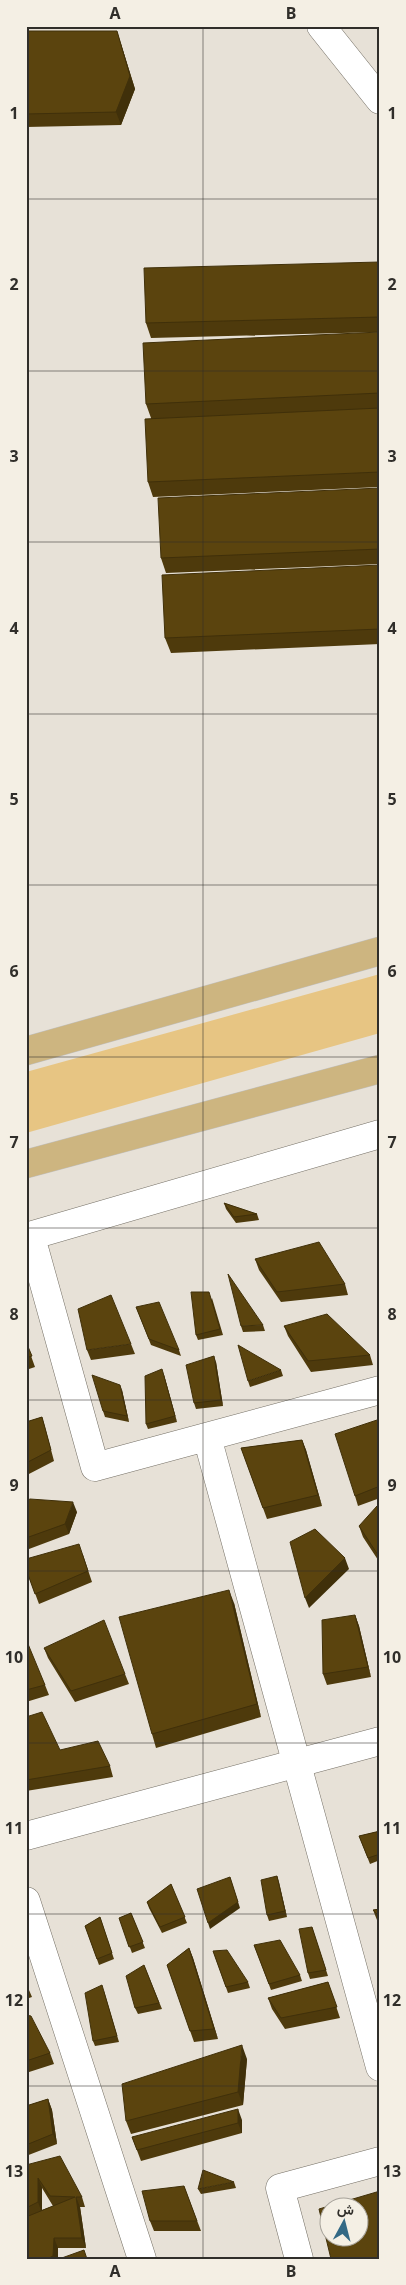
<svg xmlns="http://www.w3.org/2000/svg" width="406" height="2285" viewBox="0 0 406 2285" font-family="'Noto Sans',Vazirmatn,sans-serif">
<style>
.green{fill:#e7c583}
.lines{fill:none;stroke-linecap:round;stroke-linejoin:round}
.minor-casing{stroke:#757066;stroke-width:29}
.primary-casing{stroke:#c1c0bf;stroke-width:29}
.minor{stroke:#fff;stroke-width:28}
.primary{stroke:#cdb580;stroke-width:28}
.wall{fill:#4e3a0c;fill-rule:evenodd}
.shaded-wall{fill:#40300a}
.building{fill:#5b440e;stroke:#40300a;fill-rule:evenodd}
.grid{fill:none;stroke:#302e2a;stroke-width:1;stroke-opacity:0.55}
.neatline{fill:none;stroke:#302e2a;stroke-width:2}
.grid-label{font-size:16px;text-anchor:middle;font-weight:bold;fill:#302e2a}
</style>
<rect width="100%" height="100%" fill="#e7e1d7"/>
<!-- green -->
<path class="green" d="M380,974V1033L26,1133V1072Z"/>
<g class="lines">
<!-- minor casing -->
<g class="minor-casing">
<path id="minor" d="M321,26L380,100
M26,1237L380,1134
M31,1237L95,1467L380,1390
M207,1437L380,2067
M26,1836L380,1741
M26,1901L142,2259
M299,2259L280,2188L380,2161"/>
</g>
<!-- primary casing -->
<g class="primary-casing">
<path id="primary" d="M26,1051L380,951
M26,1164L380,1069"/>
</g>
<!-- minor -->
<use href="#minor" class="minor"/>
<!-- primary -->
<use href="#primary" class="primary"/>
</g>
<!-- wall -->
<path class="wall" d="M26,31L121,44L135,89L121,125L26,127Z
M380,262V332L151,338L146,323Z
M380,332V487L153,497L148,482L151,418L146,404Z
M380,488V564L166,573L161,558Z
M380,565V644L171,653L165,638Z
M224,1203L257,1214L259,1220L236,1223L226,1209Z
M255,1259L345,1284L348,1295L281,1302L259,1270Z
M212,1298L223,1335L198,1340L196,1335Z
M136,1307L179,1350L181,1356L151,1345Z
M263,1325L265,1331L243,1332L241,1326Z
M284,1326L370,1355L373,1365L311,1372L288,1336Z
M26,1342L35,1367L26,1370Z
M131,1344L135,1354L91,1360L87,1350Z
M216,1362L223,1406L196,1409L194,1403Z
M281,1370L283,1376L250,1387L248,1381Z
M164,1375L177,1422L148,1429L146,1424Z
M122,1390L129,1422L105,1417L103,1411Z
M42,1417L45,1427L54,1461L27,1475L26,1473V1422Z
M380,1419V1498L358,1506L355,1496Z
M302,1440L306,1450L322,1506L267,1519L241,1448Z
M26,1501L77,1512L69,1534L29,1549L26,1541Z
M380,1508V1563L363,1537L359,1526Z
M83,1555L92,1582L39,1604L26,1569Z
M234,1603L261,1717L156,1748L152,1734Z
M355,1615L359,1626L371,1677L327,1685L323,1674Z
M26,1644L45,1685L49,1695L26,1702Z
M44,1648L125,1674L129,1684L75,1702L48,1658Z
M26,1717L60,1750L110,1766L113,1777L26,1791Z
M380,1831V1860L370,1864L359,1836Z
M277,1876L287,1917L269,1921L267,1915Z
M171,1884L187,1923L162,1933L149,1908L147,1902Z
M380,1909V1923L377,1920L373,1910Z
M131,1913L145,1948L132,1953L119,1918Z
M100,1917L114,1959L99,1965L85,1926Z
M312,1927L328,1976L310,1979L308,1973Z
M254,1945L300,1975L302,1981L271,1990Z
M189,1948L193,1958L218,2039L194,2042L167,1965Z
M213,1951L248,1982L250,1988L228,1993Z
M144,1965L162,2009L138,2014L135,2008Z
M328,1982L340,2018L285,2029L272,2009L268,1998Z
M26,1983L32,1997L26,1999Z
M104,1991L119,2042L95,2046L93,2041Z
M26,2015L50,2053L54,2064L26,2073Z
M247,2059L243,2105L131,2134L126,2121Z
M48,2099L52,2110L57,2144L26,2156V2106Z
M242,2120V2133L141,2161L132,2137Z
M26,2165L82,2197L85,2207H80L86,2248H58V2259H26ZM42,2188L53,2206L42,2210Z
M234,2182L236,2188L201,2194L198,2189Z
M184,2186L201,2231H154L150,2221Z"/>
<!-- shaded-wall -->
<path class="shaded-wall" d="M117,31L121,44L135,89L121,125L116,112Z
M214,1356L216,1362L223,1406L221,1400Z
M162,1369L164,1375L177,1422L175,1416Z
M120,1385L122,1390L129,1422L127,1416Z
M302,1440L306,1450L322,1506L318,1495Z
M73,1502L77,1512L69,1534L65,1524Z
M345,1558L349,1569L309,1608L305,1598Z
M229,1590L234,1603L261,1717L257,1704Z
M355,1615L359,1626L371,1677L368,1667Z
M277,1876L279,1882L287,1917L285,1911Z
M230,1877L240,1908L210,1929L208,1923Z
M189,1948L193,1958L218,2039L214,2029Z
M242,2045L247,2059L243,2105L238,2092Z
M48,2099L52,2110L57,2144L53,2134Z
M238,2109L242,2120V2133L238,2123Z
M38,2178L42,2188V2213L38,2202Z
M76,2197L80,2207L86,2248L82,2238Z
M54,2238L58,2248V2259H55L53,2256Z"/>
<!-- building -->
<path class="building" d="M26,31H117L130,76L116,112L26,114Z
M380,262V317L146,323L144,268Z
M380,332V393L146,404L143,343Z
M380,408V472L148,482L145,419Z
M380,488V549L161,558L158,498Z
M380,565V629L165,638L162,575Z
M224,1203L257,1214L234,1217Z
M319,1242L345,1284L277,1292L255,1259Z
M228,1274L263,1325L241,1326Z
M191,1292H209L220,1329L196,1335Z
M111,1295L131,1344L87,1350L78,1309Z
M159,1302L179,1350L149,1339L136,1307Z
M327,1314L370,1355L308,1361L284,1326Z
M26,1342L32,1356L26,1358Z
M238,1345L281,1370L248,1381Z
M214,1356L221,1400L194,1403L186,1365Z
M162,1369L175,1416L146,1424L145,1376Z
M92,1375L120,1385L127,1416L103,1411Z
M42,1417L51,1450L26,1463V1422Z
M380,1419V1486L355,1496L335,1434Z
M302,1440L318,1495L263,1508L241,1448Z
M30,1499L73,1502L65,1524L26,1538V1501Z
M377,1506L380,1508V1558L359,1526Z
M315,1529L345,1558L305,1598L290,1542Z
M79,1544L88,1571L35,1594L26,1569V1559Z
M229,1590L257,1704L152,1734L119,1617Z
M355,1615L368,1667L323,1674L322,1620Z
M104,1620L125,1674L71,1691L44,1648Z
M26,1644H28L45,1685L26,1690Z
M42,1712L60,1750L98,1741L110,1766L26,1780V1717Z
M380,1831V1854L368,1858L359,1836Z
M277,1876L285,1911L267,1915L261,1880Z
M230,1877L238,1902L208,1923L197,1889Z
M171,1884L185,1917L160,1927L147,1902Z
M380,1909V1917L373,1910Z
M131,1913L143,1942L129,1947L119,1918Z
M100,1917L112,1953L97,1959L85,1926Z
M312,1927L326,1970L308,1973L299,1929Z
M280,1940L300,1975L269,1984L254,1945Z
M189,1948L214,2029L190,2031L167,1965Z
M227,1950L248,1982L226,1987L213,1951Z
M144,1965L159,2003L135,2008L126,1976Z
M328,1982L337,2007L281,2018L268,1998Z
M102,1985L117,2036L93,2041L85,1993Z
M26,2015L31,2016L50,2053L26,2061Z
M242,2045L238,2092L126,2121L122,2084Z
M48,2099L53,2134L26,2145V2106Z
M238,2109V2123L137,2150L132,2137Z
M60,2156L82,2197H76L82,2238H54L53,2256L47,2259H26V2217L75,2197L50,2196L38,2178V2202L26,2208V2165Z
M203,2170L234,2182L198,2189Z
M184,2186L197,2221H150L142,2191Z
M380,2191V2259H331L319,2209ZM328,2208H358V2238H328Z
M84,2250L87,2259H59Z"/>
<!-- grid -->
<path class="grid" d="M203,26V2259M26,199H380M26,371H380M26,542H380M26,714H380M26,885H380M26,1057H380M26,1228H380M26,1400H380M26,1571H380M26,1743H380M26,1914H380M26,2086H380"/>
<!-- border -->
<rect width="406" height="2285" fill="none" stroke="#f4efe4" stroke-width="55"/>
<!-- north arrow -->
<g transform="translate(344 2222) rotate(7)"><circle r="24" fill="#f4efe4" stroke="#a6a29a"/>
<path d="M0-4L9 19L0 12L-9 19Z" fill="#336985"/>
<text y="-8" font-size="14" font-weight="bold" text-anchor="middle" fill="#302e2a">ش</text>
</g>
<rect x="28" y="28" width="350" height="2230" class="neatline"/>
<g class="grid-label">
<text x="115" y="19">A</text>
<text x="291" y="19">B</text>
<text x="14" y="119">1</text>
<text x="392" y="119">1</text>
<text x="14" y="290">2</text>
<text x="392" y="290">2</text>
<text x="14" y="462">3</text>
<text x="392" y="462">3</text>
<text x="14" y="634">4</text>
<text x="392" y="634">4</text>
<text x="14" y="805">5</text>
<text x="392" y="805">5</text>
<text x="14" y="977">6</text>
<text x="392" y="977">6</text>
<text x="14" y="1148">7</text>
<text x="392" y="1148">7</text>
<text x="14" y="1320">8</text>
<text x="392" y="1320">8</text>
<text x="14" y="1491">9</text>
<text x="392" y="1491">9</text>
<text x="14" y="1663">10</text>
<text x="392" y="1663">10</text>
<text x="14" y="1834">11</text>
<text x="392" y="1834">11</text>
<text x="14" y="2006">12</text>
<text x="392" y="2006">12</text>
<text x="14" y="2177">13</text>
<text x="392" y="2177">13</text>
<text x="115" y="2277">A</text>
<text x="291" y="2277">B</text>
</g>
</svg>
